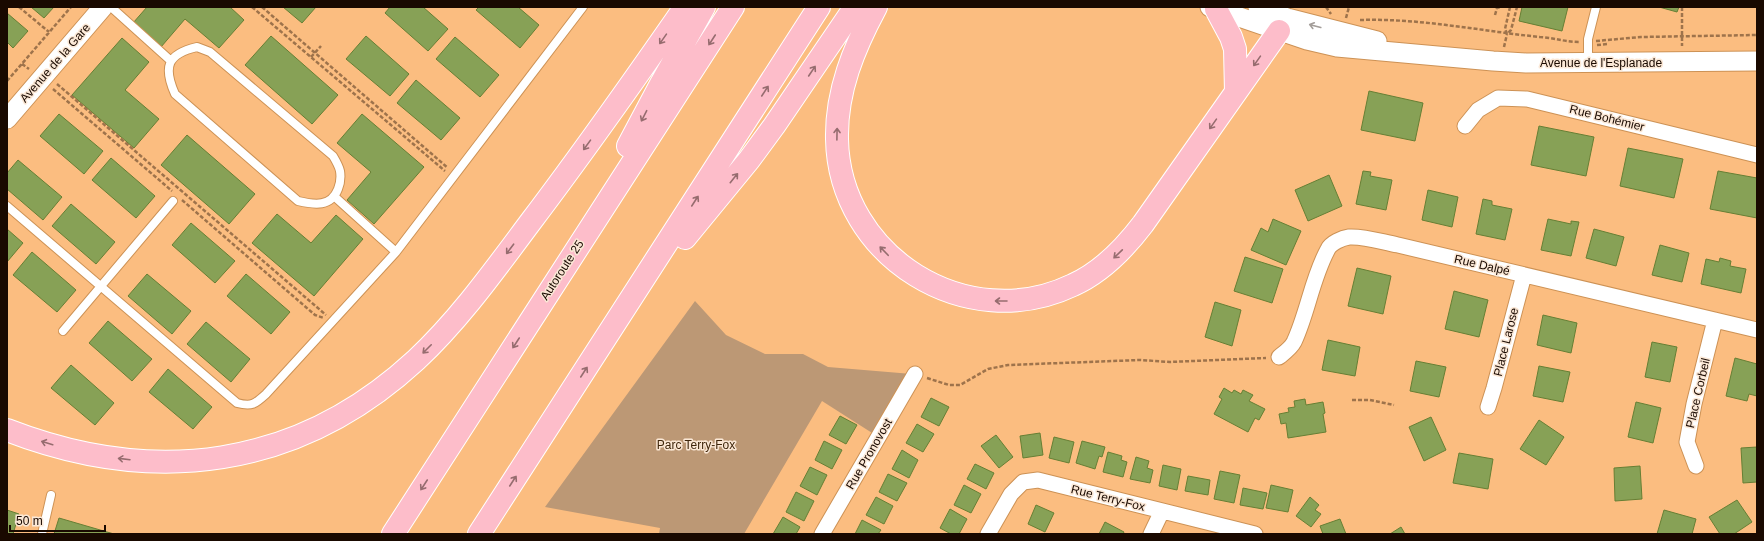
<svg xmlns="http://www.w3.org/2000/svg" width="1764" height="541" viewBox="0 0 1764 541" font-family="Helvetica,sans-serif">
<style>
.green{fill:#bc9875}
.building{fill:#87a156;stroke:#667f34}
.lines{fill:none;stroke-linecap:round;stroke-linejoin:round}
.service-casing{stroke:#cd9255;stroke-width:10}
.minor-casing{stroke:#cd9255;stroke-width:17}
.tertiary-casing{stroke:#cd9255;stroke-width:21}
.motorway-casing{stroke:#fff;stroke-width:24}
.path{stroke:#9e734b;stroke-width:2.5;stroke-dasharray:4 2;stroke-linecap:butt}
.service{stroke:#fff;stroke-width:8}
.minor{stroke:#fff;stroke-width:15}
.tertiary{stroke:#fff;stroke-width:19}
.motorway{stroke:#fdbdca;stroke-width:22}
.oneway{stroke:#a39d99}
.oneway2{stroke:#966c6f}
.labels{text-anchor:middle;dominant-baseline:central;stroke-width:3;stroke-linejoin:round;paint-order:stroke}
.street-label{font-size:12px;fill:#190900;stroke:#fbe8d6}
.park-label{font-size:12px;fill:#3e250a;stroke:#fbe8d6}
</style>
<rect width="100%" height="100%" fill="#fbbd80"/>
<!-- green -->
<path class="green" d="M695,301L726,335L765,354H803L828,367L912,374L880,438L822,401L744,534H659L660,528L545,507Z"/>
<!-- building -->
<path class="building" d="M31,7H54L44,18Z
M147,7H230L244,20L219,48L185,19L161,47L133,23Z
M283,7H316L302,23Z
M390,7H423L448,29L428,51L385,13Z
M479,7H518L539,25L520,48L476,10Z
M1522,7H1568L1562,31L1519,21Z
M1659,7H1679L1677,12Z
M7,13L28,31L13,48L7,42Z
M271,36L338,95L312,124L245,65Z
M366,36L409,74L390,96L346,59Z
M455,37L499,75L480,97L436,59Z
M122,38L149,62L125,90L159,119L134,148L72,95Z
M416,80L460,118L441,140L397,103Z
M1369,91L1423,103L1415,141L1361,130Z
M59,114L103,151L84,174L40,136Z
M362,114L424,167L374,224L347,200L371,172L337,143Z
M1539,126L1594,137L1586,176L1531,165Z
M187,135L255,194L229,224L161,165Z
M1628,148L1683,159L1674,198L1620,186Z
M111,158L155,196L136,218L92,180Z
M18,160L62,197L43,220L7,189V173Z
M1363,171L1371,172L1370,176L1392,180L1386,210L1356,204Z
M1718,171L1757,178V218L1710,209Z
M1329,175L1342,206L1308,221L1295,190Z
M1428,190L1458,197L1452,227L1422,220Z
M1483,199L1492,201V205L1512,209L1505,240L1476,234Z
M71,204L115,242L96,264L52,226Z
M277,214L311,243L336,215L363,239L314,296L252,243Z
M1273,219L1301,231L1286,265L1251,250L1261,228L1268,232Z
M1548,219L1571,224V221L1579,222L1571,256L1541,250Z
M191,223L235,261L215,283L172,245Z
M7,229L23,243L7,262Z
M1594,229L1624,237L1616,266L1586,258Z
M1660,245L1689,253L1682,282L1652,275Z
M32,252L76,290L57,312L13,275Z
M1245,257L1283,269L1272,303L1234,291Z
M1720,258L1731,261L1730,266L1746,269L1741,293L1701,284L1706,259L1719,262Z
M1357,268L1391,276L1383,314L1348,306Z
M147,274L191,311L172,334L128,296Z
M246,274L290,312L271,334L227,296Z
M1454,291L1488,300L1479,337L1445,329Z
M1215,302L1241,310L1232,346L1205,337Z
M1543,315L1577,323L1571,353L1537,345Z
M108,321L152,359L132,381L89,343Z
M206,322L250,359L231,382L187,344Z
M1328,340L1360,347L1355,376L1322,370Z
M1652,342L1677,347L1670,382L1645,377Z
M1735,358L1757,364V396L1749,394L1747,401L1726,396Z
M1416,361L1446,367L1439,397L1410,391Z
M71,365L114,403L95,425L51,388Z
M1539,366L1570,372L1563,402L1533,396Z
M168,369L212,407L193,429L149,392Z
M1224,388L1232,393L1234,390L1241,394L1243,390L1253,395L1249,401L1265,409L1259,420L1255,418L1248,432L1214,414L1222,399L1219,397Z
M931,398L949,407L939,426L921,417Z
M1305,399L1306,405L1323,402L1325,413L1323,414L1326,432L1288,438L1286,423L1281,424L1279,414L1289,412L1288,408L1295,407L1294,401Z
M1636,402L1661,408L1653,443L1628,437Z
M840,416L857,425L846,444L829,435Z
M1431,417L1446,450L1424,461L1409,427Z
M1539,420L1564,437L1546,465L1520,449Z
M917,424L934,434L923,452L906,443Z
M1040,433L1043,455L1023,458L1020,436Z
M996,435L1013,457L999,468L981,446Z
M1054,437L1074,442L1069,463L1049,458Z
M824,441L842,450L832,469L815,460Z
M1082,441L1105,447L1102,457L1099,456L1095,469L1076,463Z
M1757,447V482L1743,483L1741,448Z
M902,450L918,460L909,478L892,469Z
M1108,452L1122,456L1121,460L1127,462L1123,477L1103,472Z
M1459,453L1493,459L1488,489L1453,483Z
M1136,457L1149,461L1147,468L1153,470L1150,483L1130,479Z
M975,464L994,473L986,489L967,479Z
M1163,465L1181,469L1177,490L1159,486Z
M1640,466L1642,499L1615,501L1614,468Z
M810,467L827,475L817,495L800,486Z
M1220,471L1240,475L1234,503L1214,499Z
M888,474L907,483L897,501L879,492Z
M1188,476L1210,480L1208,495L1185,491Z
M964,485L981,494L971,513L954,505Z
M1271,485L1293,490L1288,512L1266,508Z
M1243,488L1267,493L1263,509L1240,505Z
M796,492L814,501L804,521L786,512Z
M876,497L893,506L884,524L866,515Z
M1310,497L1319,505L1315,510L1321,514L1311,527L1296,516Z
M1737,500L1752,522L1734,534H1720L1709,517Z
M1036,505L1054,513L1045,532L1028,524Z
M950,509L967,519L959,534H951L940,528Z
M7,510L19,514L13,534H7Z
M1664,510L1696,519L1692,534H1657Z
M783,517L800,527L796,534H773Z
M59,518L114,534H54Z
M1340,519L1346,534H1323L1320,526Z
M862,520L881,530L878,534H855Z
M1105,522L1124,532L1123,534H1099Z
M1401,527L1405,534H1390Z"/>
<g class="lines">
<!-- service casing -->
<g class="service-casing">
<path id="service" d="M111,7L171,61
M197,47L210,52L333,156C336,161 339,166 340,171C341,177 340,184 338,189C331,207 315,205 298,201L175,94C163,67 167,54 197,47Z
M1588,62V39L1596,7
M335,197L396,252
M7,206L237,403C252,407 255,404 266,394L396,252L583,7
M63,331L173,201
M42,534L51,495"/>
</g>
<!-- minor casing -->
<g class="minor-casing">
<path id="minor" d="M1465,126L1478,110L1498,98L1527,99L1757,155
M1279,357C1284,353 1291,348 1294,342C1308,312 1312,278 1328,249C1331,243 1342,238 1349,237C1365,236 1382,242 1398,245L1757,330
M1488,407L1494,388L1524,275
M1696,466L1687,442L1694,404L1715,320
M822,534L915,374
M988,534L1011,494L1023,482L1038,480L1255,534
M1151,534L1162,511"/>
</g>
<!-- tertiary casing -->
<g class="tertiary-casing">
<path id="tertiary" d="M1210,7L1307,40L1337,47L1493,61L1526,63L1757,61
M1258,7L1287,18L1377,41
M7,119L103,7"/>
</g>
<!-- motorway casing -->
<g class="motorway-casing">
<path id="motorway" d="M876,7C854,48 836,91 837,139C839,257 967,336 1073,285C1102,272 1124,249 1143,224L1279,31
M1216,9L1231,37L1235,49L1236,92
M628,146L662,82L704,7
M685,238L749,160L774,126L855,7
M7,430C154,487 298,469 416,360C460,319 496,268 532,220C585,150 635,79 685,7
M393,534L733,7
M479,534L819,7"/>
</g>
<!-- path -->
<path class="path" d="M19,7L49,32
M252,7L445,171
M262,7L448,168
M1326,7L1331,14
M1510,7L1505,29L1507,34L1511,30L1517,7
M1682,7V46
M1495,15L1497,8L1501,7
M1346,18L1349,7
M1360,20C1421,18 1480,31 1540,37C1554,38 1566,42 1579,42
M1596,41L1641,37L1757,35
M1597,45L1608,44
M1504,47L1507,34
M311,57L321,46
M22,64L29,69
M7,81L71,7
M57,84L326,315
M53,89L172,191
M182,200L315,315L324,318
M927,378L949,385H960L988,369L1008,365L1140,360L1170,362L1266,358
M1352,400H1370L1394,405"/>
<!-- service -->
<use href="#service" class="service"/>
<!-- minor -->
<use href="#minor" class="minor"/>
<!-- tertiary -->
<use href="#tertiary" class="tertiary"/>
<!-- motorway -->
<use href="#motorway" class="motorway"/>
</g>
<!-- one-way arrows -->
<defs><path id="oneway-shaft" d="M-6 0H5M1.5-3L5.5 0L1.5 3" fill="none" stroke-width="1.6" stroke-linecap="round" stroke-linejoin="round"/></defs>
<use class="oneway" href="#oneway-shaft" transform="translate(1315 26) rotate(-165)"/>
<g class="oneway2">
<use href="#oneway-shaft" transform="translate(663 39) rotate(125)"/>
<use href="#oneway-shaft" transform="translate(712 40) rotate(123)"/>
<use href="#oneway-shaft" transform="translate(1257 61) rotate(125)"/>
<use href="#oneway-shaft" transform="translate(812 71) rotate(-56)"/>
<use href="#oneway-shaft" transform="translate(765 91) rotate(-57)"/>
<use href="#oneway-shaft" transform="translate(644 116) rotate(117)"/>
<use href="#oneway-shaft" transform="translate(1213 124) rotate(125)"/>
<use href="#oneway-shaft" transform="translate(837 134) rotate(-89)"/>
<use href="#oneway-shaft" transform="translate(587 145) rotate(126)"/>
<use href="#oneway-shaft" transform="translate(734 178) rotate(-51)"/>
<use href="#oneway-shaft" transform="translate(695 201) rotate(-57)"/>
<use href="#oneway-shaft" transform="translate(510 249) rotate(127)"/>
<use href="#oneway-shaft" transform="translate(884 251) rotate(-134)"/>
<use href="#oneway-shaft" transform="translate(1118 254) rotate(136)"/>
<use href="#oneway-shaft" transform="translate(1001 301) rotate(-180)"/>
<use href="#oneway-shaft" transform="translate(516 343) rotate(123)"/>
<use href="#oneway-shaft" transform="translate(427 349) rotate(135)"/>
<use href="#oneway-shaft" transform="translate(584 372) rotate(-57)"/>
<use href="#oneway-shaft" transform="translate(47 443) rotate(-163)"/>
<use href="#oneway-shaft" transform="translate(124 459) rotate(-173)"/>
<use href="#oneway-shaft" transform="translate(513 481) rotate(-57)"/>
<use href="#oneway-shaft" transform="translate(424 485) rotate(123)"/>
</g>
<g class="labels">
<!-- street labels -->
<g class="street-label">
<text transform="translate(55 63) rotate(-49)">Avenue de la Gare</text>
<text x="1601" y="63">Avenue de l'Esplanade</text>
<text transform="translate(1607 118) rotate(14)">Rue Bohémier</text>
<text transform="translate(1482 265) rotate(13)">Rue Dalpé</text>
<text transform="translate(562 270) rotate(-57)">Autoroute 25</text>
<text transform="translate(1506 342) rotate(-76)">Place Larose</text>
<text transform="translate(1698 393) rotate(-77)">Place Corbeil</text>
<text transform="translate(869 454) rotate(-60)">Rue Pronovost</text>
<text transform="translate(1108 498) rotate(14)">Rue Terry-Fox</text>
</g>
<!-- park labels -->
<g class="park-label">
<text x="696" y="445">Parc Terry-Fox</text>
</g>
</g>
<!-- border -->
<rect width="1764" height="541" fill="none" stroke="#190900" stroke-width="16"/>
<!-- scale -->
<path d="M10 525v6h95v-6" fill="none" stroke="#190900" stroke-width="2"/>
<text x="16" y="525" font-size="12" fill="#190900" stroke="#fbe8d6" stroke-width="3" paint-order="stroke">50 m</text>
</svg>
